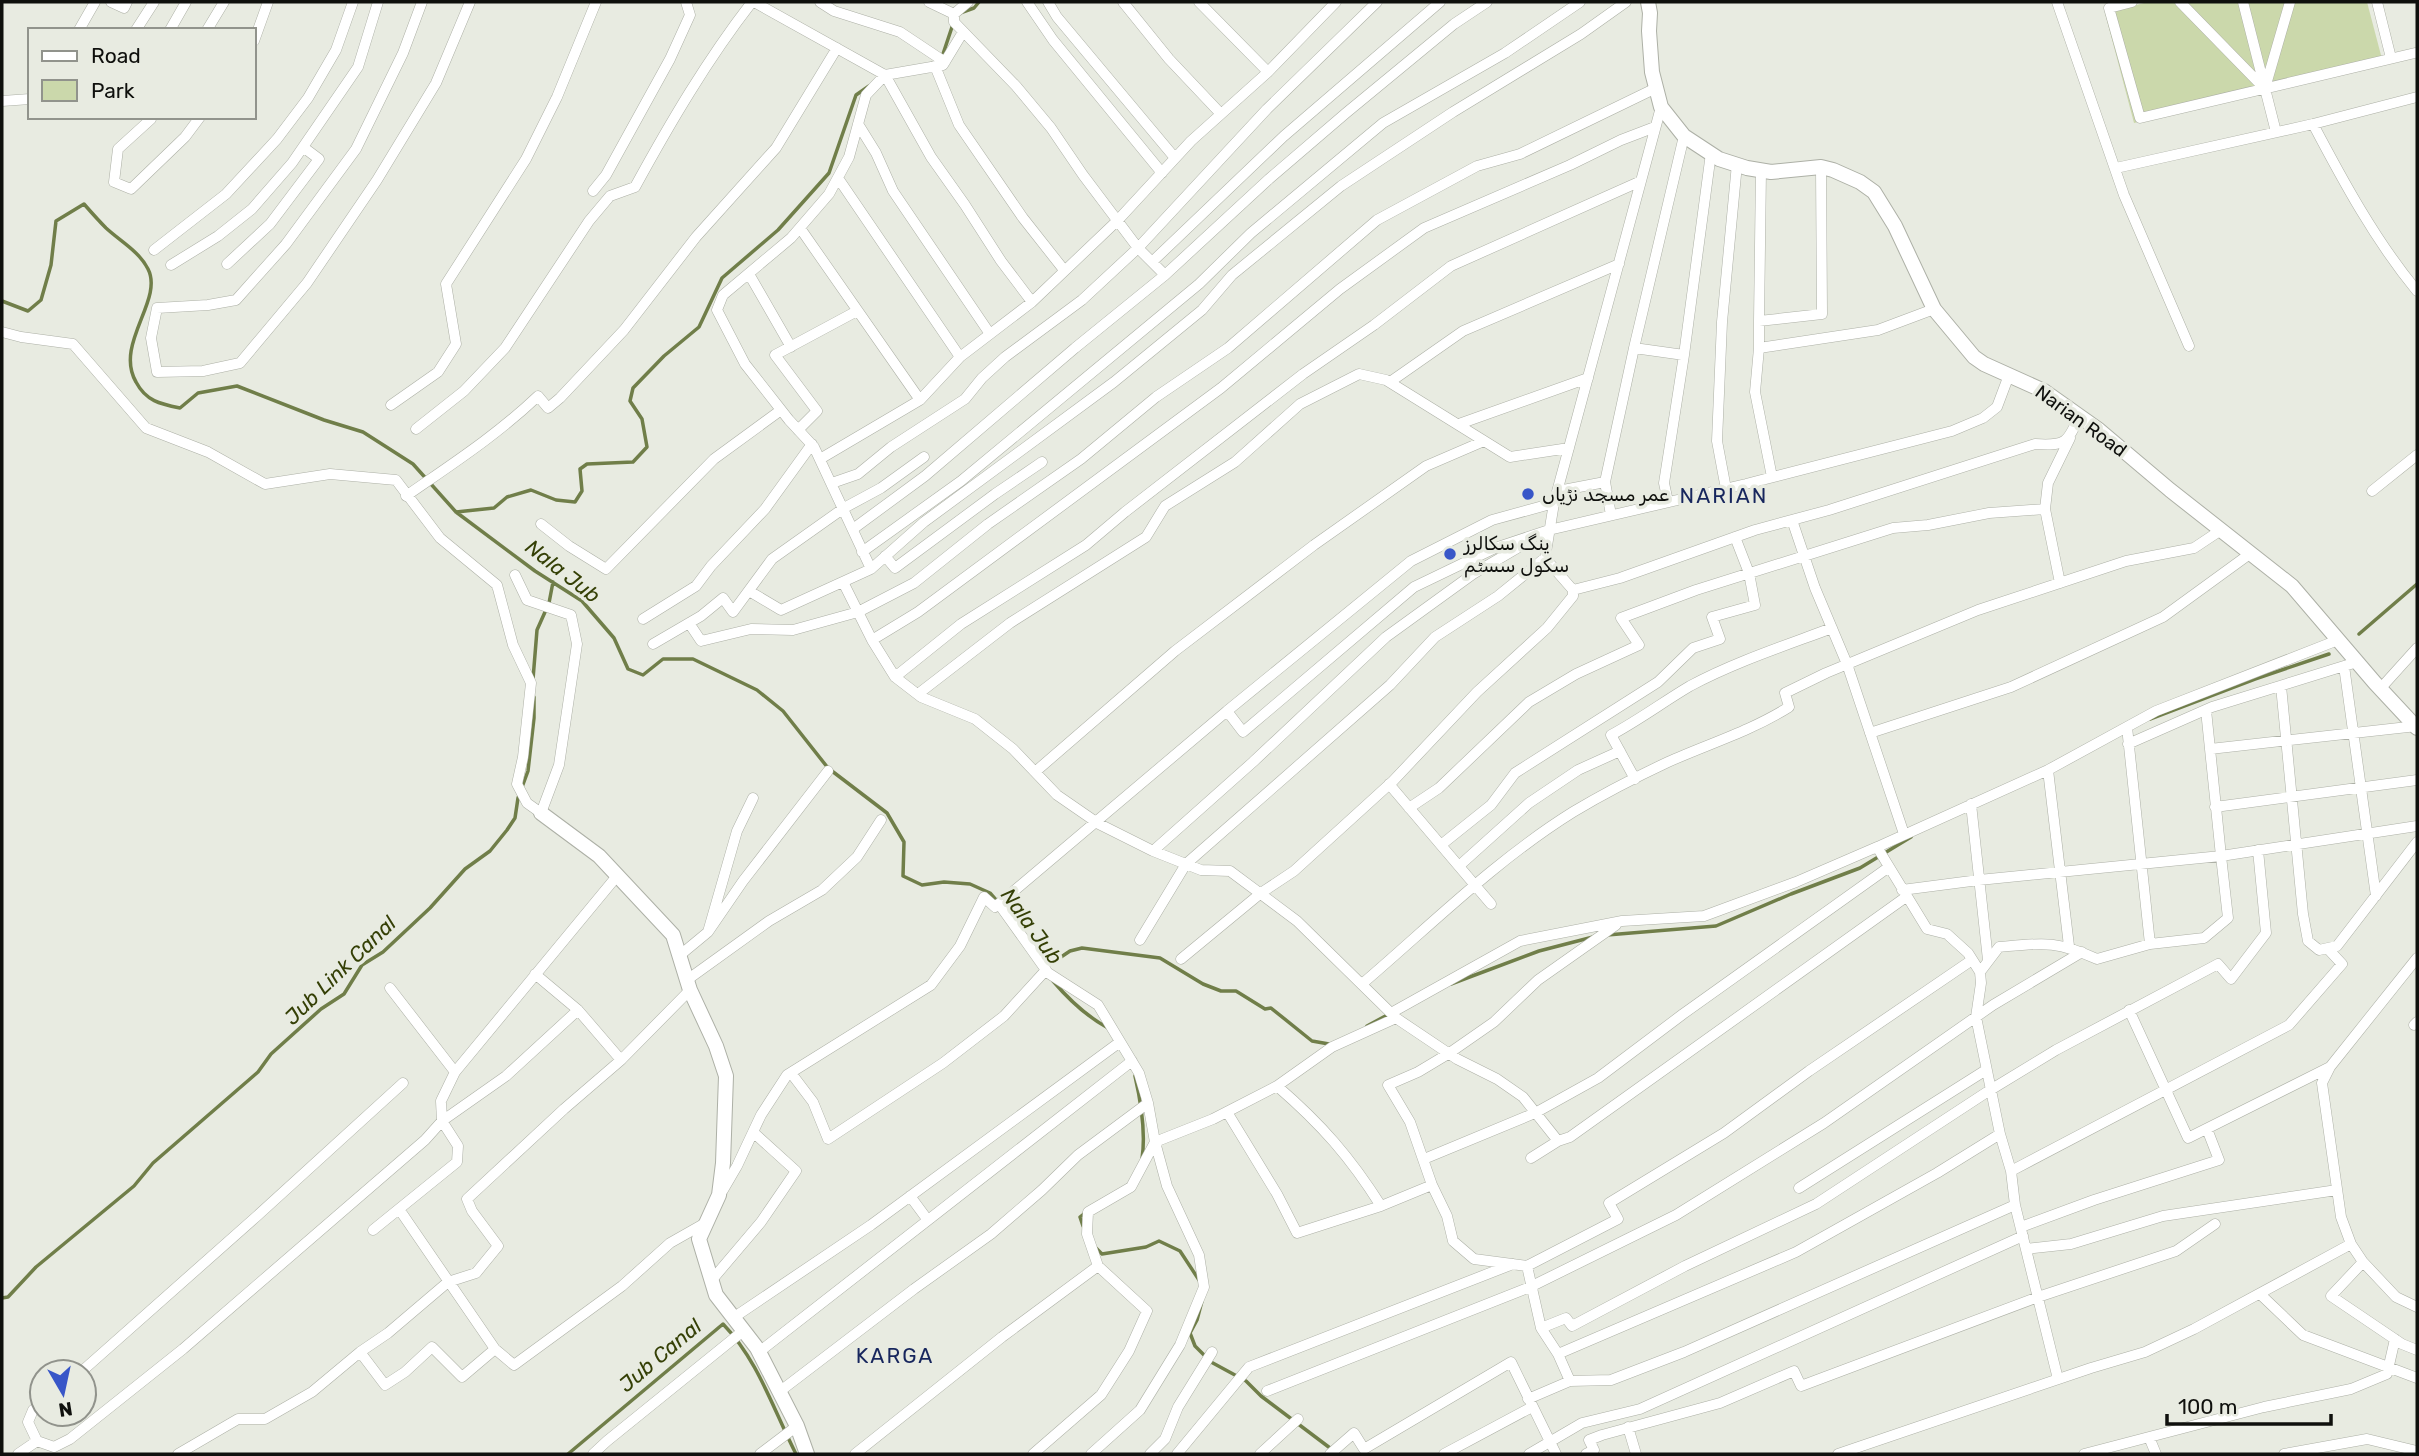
<svg xmlns="http://www.w3.org/2000/svg" width="2419" height="1456" viewBox="0 0 2419 1456" font-family="Rubik,'Noto Naskh Arabic',sans-serif">
<style>
.green{fill:#cbd8ab}
.lines{fill:none;stroke-linecap:round;stroke-linejoin:round}
.stream{stroke:#707e49;stroke-width:3.5}
.street-casing{stroke:#adb0a6;stroke-width:11}
.secondary-casing{stroke:#adb0a6;stroke-width:16}
.street{stroke:#fff;stroke-width:10}
.secondary{stroke:#fff;stroke-width:14}
.poi-dot{fill:#3856c8;stroke:#e8ebe1;stroke-width:2.5}
.labels{text-anchor:middle;dominant-baseline:central;stroke-width:7;stroke-linejoin:round;paint-order:stroke}
.street-label{font-size:19px;fill:#0f100d;stroke:#e8ebe1}
.poi-label{font-size:19px;fill:#0f100d;stroke:#e8ebe1;text-anchor:start}
.neighbourhood-label{font-size:21px;letter-spacing:2px;fill:#17265d;stroke:#e8ebe1}
.water-label{font-size:21px;font-style:italic;fill:#354006;stroke:#e8ebe1}
</style>
<rect width="100%" height="100%" fill="#e8ebe1"/>
<!-- green -->
<path class="green" d="M2148,2H2367L2382,59L2134,123L2105,13Z"/>
<g class="lines">
<!-- stream -->
<path class="stream" d="M960,13L974,8L979,2
M942,57L953,24
M2,301L28,311L41,300L51,265L56,221L84,204C91,212 98,220 106,228C120,241 139,251 148,269C164,300 114,344 136,382C146,401 160,404 180,408L198,393L237,386L324,420L363,432L413,464L456,512L535,571L582,601L614,638L628,669L643,675L663,659H693L757,690L783,711L828,768L887,813L904,842L903,876L922,885L944,882L970,884L990,893L997,901
M456,512L494,508L507,497L531,490L556,500L575,502L582,491L580,469L587,464L633,462L647,447L642,419L630,401L633,388L664,356L699,327L722,278L778,230L829,173L856,95L869,86
M2359,634L2417,584
M533,679L537,630L549,603L553,582
M2150,719L2255,679L2329,654
M1607,935L1716,926L1791,894L1860,868L1911,837
M1041,961L1061,957L1070,951L1082,948L1160,958L1203,984L1221,991H1236L1265,1009L1271,1008L1312,1041L1329,1044
M1053,981C1070,1001 1086,1016 1108,1028
M1451,984L1539,951L1593,937
M1367,1026L1391,1013
M1135,1076C1141,1102 1146,1132 1142,1159
M1083,1226L1080,1217L1085,1213
M1096,1248L1102,1254L1146,1247L1159,1241L1180,1251L1199,1280
M2,1298L8,1297L36,1267L134,1186L153,1163L258,1072L271,1054L321,1009L344,994L362,965L383,952L430,908L465,869L490,851L507,830L515,818L518,798L528,771L534,718V697
M1202,1301L1197,1320L1190,1333L1195,1346L1211,1362L1246,1381L1261,1396L1338,1454
M568,1454L723,1324C758,1360 773,1409 796,1454"/>
<!-- street casing -->
<g class="street-casing">
<path id="street" d="M111,2L124,8L127,2
M422,2L403,53L356,149L286,244L236,300L208,305L157,308L151,338L157,372L203,371L240,363L307,283L377,180L436,83L470,2
M754,2L885,75L931,157L965,205L1001,261L1032,302
M820,2L834,11L900,32L945,62
M929,2L954,14V22L1016,86L1051,128L1083,175L1138,248L1165,275
M1027,2L1053,40L1162,173
M1048,2L1057,17L1175,158
M1123,2L1169,59L1221,114
M1199,2L1268,72
M2057,2L2124,195L2189,346
M2132,2L2109,8L2140,118L2415,53
M2180,2L2264,88
M2243,2L2276,132
M2377,2L2391,58
M954,14L968,2
M79,30L95,2
M136,30L154,2
M170,30L186,2
M207,30L224,2
M254,41L268,2
M935,66L959,125L1023,218L1064,270
M2265,88L2290,2
M2,101L30,99
M148,117L151,119L118,149L114,182L131,189L185,137L200,117
M858,124L876,153L893,191L990,334
M2313,124C2343,181 2375,240 2417,291
M1684,136L1634,348L1684,355L1711,153
M2116,168L2313,124L2417,97
M1761,170L1759,321L1822,314L1821,167
M838,178L960,357
M593,191L606,175L670,59L690,15L686,2
M800,228L920,400
M154,250L226,194L277,139L308,98L336,50L353,2
M1152,262L1284,136L1440,2
M227,264L270,224L319,159L303,147
M171,265L218,236L252,209L292,163L358,67L378,2
M749,274L791,347
M1759,321V348L1878,330L1934,309
M2,332L21,337L73,344L146,428L208,452L265,484L330,474L396,480L440,538L497,585L513,645L531,683L523,757L517,784L527,803L541,813L559,765L577,644L571,615L527,600L515,575
M1759,348L1755,392L1772,477
M1390,382L1463,331L1619,264
M391,405L438,372L456,344L446,284L526,159L557,97L596,2
M1459,424L1588,378
M416,429L464,391L505,348L589,221L610,196L635,187C670,123 707,60 752,2
M798,430L817,411L775,355L857,311
M820,459L920,400L960,357L1032,302L1118,220L1191,141L1268,72L1336,2
M1605,482L1611,515
M832,483L858,474L891,447L965,399L982,378L1005,357L1082,300L1138,248L1267,109L1377,2
M1726,489L1717,441L1722,322L1737,164
M1558,491L1605,482L1634,348
M2372,491L2417,455
M406,496C452,464 497,435 538,396L548,408L560,398L624,330L696,237L776,148L837,48
M1668,502L1664,483L1684,355
M1554,503L1492,520L1411,561L1227,711L1243,732L1414,587L1495,548L1549,530L1746,484L1952,431L1983,418L1997,407L2009,375
M1792,520L1815,588L1847,664L1904,834
M541,524L569,546L606,569L714,459L781,410
M853,529L925,476L1075,348L1165,275L1269,179L1346,113L1454,24L1487,2
M862,552L961,481L1199,284L1251,233L1383,123L1505,53L1580,2
M885,556L895,568L995,494L1042,462
M871,569L814,447L789,420L745,364L717,310L723,295L791,238L829,194L849,157L866,95L885,75L943,65L963,32
M843,582L872,640L895,677L921,697L975,719L1013,749L1057,795L1099,824L1153,851L1201,870L1230,871L1297,921L1396,1018L1457,1059L1497,1079L1523,1097L1558,1141
M2060,583L2045,509L2048,483L2070,438
M1573,590L1620,578L1755,530L1829,510L2035,444C2065,446 2068,443 2079,416
M749,591L781,610L871,569L924,522L1114,382L1202,310L1232,275L1341,186L1453,112L1581,34L1626,2
M643,619L696,586L711,566L765,509L812,444
M689,623L701,641L751,629L793,630L858,612L914,583L988,524L1081,459L1156,397L1228,348L1377,220L1477,166L1520,154L1656,88
M872,640L918,612L1221,388L1340,289L1424,228L1570,165L1621,140L1655,127
M653,644L701,616L723,598L733,612L772,559L844,508L881,488L924,457
M2344,666L2376,896
M895,677L961,624L1086,545L1125,512L1303,374L1374,325L1451,266L1641,181
M2281,686L2303,914L2308,941L2319,950L2337,946L2417,842
M2380,689L2417,648
M918,694L1010,623L1146,537L1165,506L1235,462L1300,404L1359,374L1386,380L1510,457L1569,448
M2127,727L2150,944
M1870,733L2011,687L2163,617L2251,553
M2128,744L2212,707L2357,662
M2210,749L2417,726
M2048,770L2069,946
M1035,772L1175,651L1314,545L1426,466L1484,441
M1635,779L1611,735C1639,720 1663,702 1690,686C1735,662 1784,646 1832,628
M1389,784L1491,904
M1971,804L1988,960
M2215,807L2417,780
M1409,808L1439,788L1529,702L1576,674L1639,645L1621,618L1696,590L1893,528L1928,525L1989,513L2045,509
M1441,845L1491,805L1515,773L1658,682L1693,648L1720,639L1712,617L1755,605L1749,573L1735,537
M1873,849L2048,770L2156,711L2338,640
M1153,851L1253,762L1386,637L1473,574L1531,540
M1459,866L1529,803L1578,770L1620,751
M1902,890L1979,880L2221,856L2206,710
M1616,925L1538,980L1494,1022L1448,1054L1418,1072L1388,1085L1410,1122L1432,1185L1447,1216L1453,1241L1474,1259L1527,1266L1541,1328L1558,1354L1570,1381L1611,1380L1684,1352L2015,1205L2011,1171
M708,932L743,881L828,771
M1140,940L1186,864L1390,685L1435,637L1498,596L1545,558
M679,956L708,932L737,831L753,798
M2417,958L2330,1067L2322,1083L2341,1217L2351,1244L2363,1262L2396,1297L2417,1307
M1181,959L1261,893L1294,871L1393,781L1477,692L1547,628L1573,596V590L1545,558L1554,503L1661,107
M1980,972L1999,947C2043,943 2055,940 2097,959L2150,944L2204,938L2228,918L2221,856L2417,826
M535,974L578,1010L621,1060L690,990
M687,980L769,921L822,890L857,857L881,820
M1362,984C1431,925 1496,860 1573,812C1603,794 1636,777 1668,762C1708,744 1751,731 1789,707L1785,693L1826,673L1978,610L2126,561L2194,548L2221,530
M390,988L455,1072
M2129,1010L2188,1138L2330,1067
M1391,1013L1520,941L1622,921L1704,916L1796,882L1877,847L1927,929L1947,934L1968,953L1980,972L1981,983L1976,1017L2000,1134L2011,1171L2289,1025L2342,964L2329,950
M2414,1025L2417,1022
M791,1073L813,1102L828,1139L943,1063L1004,1016L1046,970L999,904
M1277,1086L1332,1047L1396,1018
M1227,1112L1277,1194L1297,1233L1381,1206
M1531,1158L1558,1141L1570,1137L1906,897
M1424,1159L1535,1113L1598,1078L1683,1014L1889,867
M1799,1188L1986,1070
M723,1190L737,1166L761,1115L787,1075L931,985L960,946L984,897L995,907L1227,711
M910,1196L927,1219
M2015,1205L2058,1379
M399,1209L495,1349
M2021,1227L2094,1200L2219,1160L2207,1129
M373,1230L457,1162L458,1146L442,1121L506,1076L578,1010
M2026,1249L2071,1244L2163,1216L2337,1190
M2363,1262L2331,1296L2402,1344L2417,1350
M1527,1266L1618,1219L1609,1203L1724,1133L1809,1071L1972,960
M711,1281L761,1222L796,1171L753,1132
M2260,1294L2303,1335L2417,1378
M733,1318L871,1225L1120,1042
M1541,1328L1566,1318L1572,1326L1685,1266L1816,1204L1987,1092L2056,1050L2218,964L2231,979L2266,933L2258,850
M360,1352L388,1333L448,1282L476,1273L498,1246L472,1211L467,1199L564,1109L621,1060
M759,1352L1132,1061
M1558,1354L1796,1252L1937,1173L2000,1134
M81,1372L257,1216L403,1083
M1267,1391L1530,1287L1676,1215L1824,1123L1993,1005L2082,952
M779,1392L914,1289L991,1234L1042,1190L1078,1155L1148,1103
M1528,1399L1570,1381
M1628,1427L1636,1454
M2149,1437L2156,1454
M37,1441L28,1422L33,1410L42,1403
M18,1454L37,1441L54,1447L70,1439L183,1349L425,1140L442,1121L441,1101L455,1072L617,876
M178,1454L238,1419H265L312,1392L360,1352L385,1385L405,1372L432,1347L462,1377L495,1349L514,1365L622,1286L670,1243L707,1222
M593,1454L607,1441L743,1331
M760,1454L797,1426
M855,1454L1002,1337L1098,1266L1087,1234L1088,1212L1131,1187L1155,1142L1148,1103L1139,1073L1098,1005L1045,971
M1033,1454L1101,1395L1129,1351L1147,1311L1098,1266
M1091,1454L1140,1410L1180,1345L1204,1287L1199,1255L1167,1186L1155,1142L1213,1119L1277,1086C1322,1125 1350,1157 1381,1206L1432,1185
M1150,1454L1165,1439L1178,1407L1212,1352
M1177,1454L1249,1367L1513,1264
M1260,1454L1298,1419
M1330,1454L1354,1433L1364,1449L1511,1362L1556,1454
M1444,1454L1532,1407
M1529,1454L1582,1423L1640,1409L2023,1236
M1586,1454L1594,1450L1589,1440L1602,1435L1720,1403L1794,1371L1801,1386L2038,1297L2176,1251L2215,1224
M1838,1454L2091,1368L2145,1352L2194,1329L2351,1244
M2084,1454L2264,1407L2351,1389L2387,1374L2395,1339
M2284,1454L2367,1439L2417,1451"/>
</g>
<!-- secondary casing -->
<g class="secondary-casing">
<path id="secondary" d="M1648,2L1650,13L1649,31L1652,72L1661,107L1684,136L1719,159L1747,168L1771,172L1821,167L1833,170L1860,182L1874,192L1895,226L1934,309L1974,357L1984,364L2044,391L2099,430L2170,490L2292,586L2375,683L2417,728
M541,813L599,856L673,935L690,990L716,1046L726,1076L723,1163L719,1195L699,1239L716,1295L757,1348L797,1426L807,1454"/>
</g>
<!-- street -->
<use href="#street" class="street"/>
<!-- secondary -->
<use href="#secondary" class="secondary"/>
</g>
<!-- markers -->
<g class="poi-dot">
<circle cx="1528" cy="494" r="7"/>
<circle cx="1450" cy="554" r="7"/>
</g>
<g class="labels">
<!-- street labels -->
<g class="street-label">
<text transform="translate(2081 421) rotate(36)">Narian Road</text>
</g>
<!-- poi labels -->
<g class="poi-label">
<text x="1542" y="494">عمر مسجد نڑیاں</text>
<text x="1464" y="543">ینگ سکالرز<tspan x="1464" dy="22">سکول سسٹم</tspan></text>
</g>
<!-- neighbourhood labels -->
<g class="neighbourhood-label">
<text x="1724" y="495">NARIAN</text>
<text x="895" y="1355">KARGA</text>
</g>
<!-- water labels -->
<g class="water-label">
<text transform="translate(563 571) rotate(38)">Nala Jub</text>
<text transform="translate(1032 926) rotate(54)">Nala Jub</text>
<text transform="translate(340 970) rotate(-44)">Jub Link Canal</text>
<text transform="translate(660 1355) rotate(-40)">Jub Canal</text>
</g>
</g>
<!-- border -->
<rect width="2419" height="1456" fill="none" stroke="#0f100d" stroke-width="7"/>
<!-- legend -->
<rect x="28" y="28" width="228" height="91" fill="#e8ebe1" stroke="#91938c" stroke-width="2"/>
<rect x="42" y="51" width="35" height="10" fill="#ffffff" stroke="#91938c" stroke-width="2"/>
<text x="91" y="63" font-size="21" fill="#0f100d">Road</text>
<rect x="42" y="80" width="35" height="21" fill="#cbd8ab" stroke="#91938c" stroke-width="2"/>
<text x="91" y="98" font-size="21" fill="#0f100d">Park</text>
<!-- north arrow -->
<g transform="translate(63 1393) rotate(171)"><circle r="33" fill="#e8ebe1" stroke="#91938c" stroke-width="2"/>
<path d="M0-5L12 26L0 18L-12 26Z" fill="#3856c8"/>
<text y="-10" font-size="19" font-weight="bold" text-anchor="middle" fill="#0f100d">N</text>
</g>
<!-- scale -->
<path d="M2167 1414v10h164v-10" fill="none" stroke="#0f100d" stroke-width="3.5"/>
<text x="2178" y="1414" font-size="21" fill="#0f100d" stroke="#e8ebe1" stroke-width="5" paint-order="stroke">100 m</text>
</svg>
